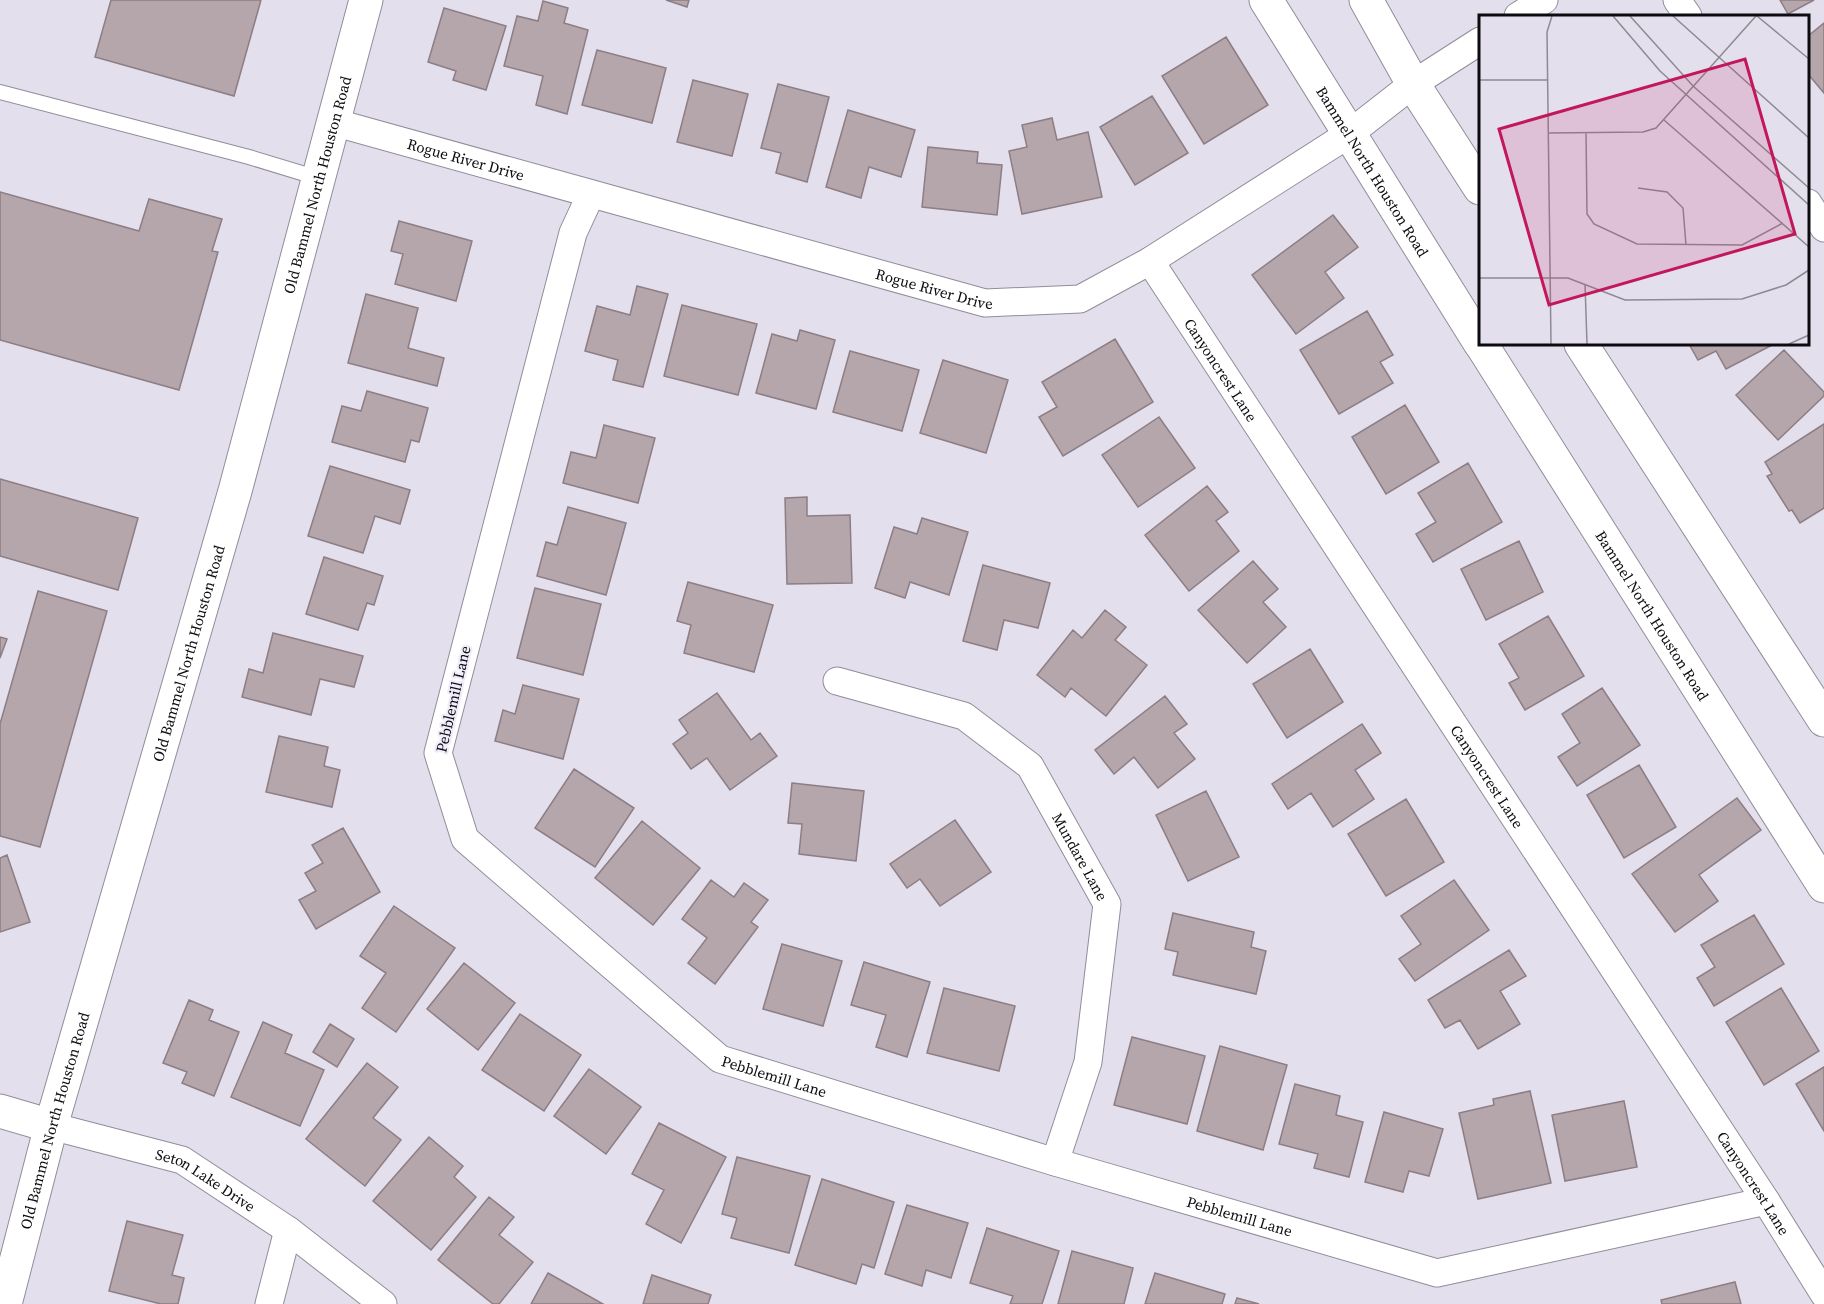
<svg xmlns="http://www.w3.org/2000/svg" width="1824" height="1304" viewBox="0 0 1824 1304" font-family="'Source Serif 4',serif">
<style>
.building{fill:#b4a6ab;stroke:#8c7e84;stroke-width:1.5}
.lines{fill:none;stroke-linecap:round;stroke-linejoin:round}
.service-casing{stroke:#918d9a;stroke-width:16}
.minor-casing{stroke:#918d9a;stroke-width:29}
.tertiary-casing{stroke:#918d9a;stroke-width:35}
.primary-casing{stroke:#918d9a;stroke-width:35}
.service{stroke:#fff;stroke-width:14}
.minor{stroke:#fff;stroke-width:27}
.tertiary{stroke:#fff;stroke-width:33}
.primary{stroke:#fff;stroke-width:33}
.labels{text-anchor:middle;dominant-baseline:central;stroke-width:4.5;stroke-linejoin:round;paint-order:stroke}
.street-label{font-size:15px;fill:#0c0b0f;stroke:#f0ecfa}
.inset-road{fill:none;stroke:#8d8a94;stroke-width:1.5}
.view{fill:#c2185b;fill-opacity:0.15;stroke:#c2185b;stroke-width:3}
.inset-edge{fill:none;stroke:#0c0b0f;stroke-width:3}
</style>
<rect width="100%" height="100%" fill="#e3dfec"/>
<!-- building -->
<path class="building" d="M111,0H261L234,96L95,57Z
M666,0H689L687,7Z
M1780,0H1814L1788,14Z
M543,1L568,8L564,23L588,30L567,114L536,105L543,76L504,66L517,16L538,21Z
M444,8L506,26L486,90L453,80L456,71L428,62Z
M1824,23V93L1808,74V36Z
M1226,37L1268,105L1204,144L1162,76Z
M597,50L666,68L652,123L582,105Z
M693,80L748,94L732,156L677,142Z
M778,84L829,97L807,182L776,173L781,153L761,148Z
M1152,96L1188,153L1135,185L1100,127Z
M848,110L915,130L901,177L869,167L861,198L826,187Z
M1052,118L1057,140L1088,132L1102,197L1022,214L1009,151L1027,147L1022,125Z
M928,147L978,152L977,163L1002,165L997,215L922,207Z
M0,192L139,231L149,199L222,219L212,251L218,252L179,390L0,340Z
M1333,215L1358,247L1325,272L1344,298L1296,334L1252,275Z
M399,221L472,241L456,301L395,284L403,254L391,251Z
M637,286L668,294L643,387L613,380L618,360L585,351L597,306L630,315Z
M366,294L418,308L408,348L444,358L437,386L348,363Z
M682,305L757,324L738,395L664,376Z
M1367,311L1393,355L1380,362L1393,383L1339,414L1300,350Z
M800,330L835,340L816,409L756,393L772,334L797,341Z
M1115,339L1153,402L1063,456L1039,417L1057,407L1042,382Z
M1689,344H1774L1726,369L1716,351L1698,360Z
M1784,350L1824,392V396L1778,440L1736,395Z
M850,351L919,370L902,431L833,412Z
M943,360L1008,380L986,453L920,433Z
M367,391L428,408L419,442L411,440L405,462L332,442L342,406L361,411Z
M1405,405L1439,462L1386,494L1352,437Z
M1159,417L1195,468L1138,507L1102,455Z
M1824,424V508L1800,523L1792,510L1789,511L1767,476L1772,474L1765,462Z
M604,425L655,438L638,503L563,483L571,452L596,458Z
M1468,463L1502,522L1433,562L1416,534L1436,522L1418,493Z
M330,466L410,490L400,524L375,516L363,553L308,536Z
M0,479L138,518L118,590L0,556Z
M1207,486L1228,512L1216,521L1239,551L1189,591L1145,535Z
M807,497V516L850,515L852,583L787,584L785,498Z
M568,507L626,523L606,595L537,576L546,542L557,545Z
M922,518L968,532L949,595L910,582L905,598L875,588L894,527L917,534Z
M1519,541L1543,592L1486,620L1461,569Z
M324,557L383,576L374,605L367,603L358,630L306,614Z
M1253,561L1278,589L1263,602L1286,627L1247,663L1198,610Z
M983,565L1050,583L1038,628L1004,620L997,650L963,641Z
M688,582L773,605L754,672L684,653L691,625L677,621Z
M535,588L601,604L583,675L517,658Z
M38,591L107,611L40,847L0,836V724Z
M1105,610L1126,627L1115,640L1147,665L1106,716L1071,688L1065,697L1037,675L1073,630L1082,638Z
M1548,616L1584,676L1525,710L1509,683L1519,678L1499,644Z
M273,633L363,656L354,687L320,679L311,715L242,697L249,669L263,673Z
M0,637L7,639L0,658Z
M1310,649L1343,702L1287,738L1253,684Z
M523,685L579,699L563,759L495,741L503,710L515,714Z
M1602,688L1640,745L1577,786L1558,757L1580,743L1562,714Z
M717,693L751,740L760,733L777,756L730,790L707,758L691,769L673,744L688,733L679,720Z
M1165,696L1187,724L1174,733L1195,759L1158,788L1134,757L1114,774L1095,750Z
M1362,724L1381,753L1355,770L1374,799L1333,827L1311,793L1288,809L1272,784Z
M279,736L328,747L324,766L340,770L332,807L266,792Z
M1639,765L1676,827L1624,858L1587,795Z
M574,769L634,808L595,867L535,828Z
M792,783L864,791L856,861L799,854L802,824L788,823Z
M1206,791L1239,857L1188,881L1156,815Z
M1737,798L1761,830L1699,875L1718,901L1675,932L1632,874Z
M1406,799L1444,862L1386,896L1348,834Z
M955,820L991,872L940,906L920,879L907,888L890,864Z
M642,821L700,868L653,925L595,878Z
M343,828L380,892L316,929L299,900L316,891L305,873L323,863L312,845Z
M7,855L30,922L0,932V858Z
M711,880L734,897L744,883L768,900L751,922L758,927L715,984L688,963L707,938L682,919Z
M1454,880L1489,930L1415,981L1399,959L1421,944L1401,916Z
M394,906L455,948L396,1032L362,1008L386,973L360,956Z
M1173,913L1254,932L1251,947L1266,951L1256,994L1173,975L1178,952L1165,949Z
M1754,915L1784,964L1714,1006L1697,978L1715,967L1701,945Z
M782,944L842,961L823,1026L763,1009Z
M1509,950L1526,976L1500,991L1520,1024L1478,1049L1460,1020L1445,1028L1428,1000Z
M864,962L930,982L907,1057L876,1047L886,1015L851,1005Z
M464,963L515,1003L478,1050L427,1009Z
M944,988L1015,1006L999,1071L927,1053Z
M1781,988L1819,1051L1764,1085L1726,1022Z
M189,1000L213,1010L209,1020L239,1032L214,1096L182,1083L187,1072L163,1063Z
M520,1014L581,1055L544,1111L482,1070Z
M263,1022L292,1035L285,1053L324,1070L300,1126L231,1097Z
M330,1024L354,1039L337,1067L313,1052Z
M1132,1037L1205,1056L1187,1124L1114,1105Z
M1220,1046L1287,1065L1263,1150L1197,1131Z
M367,1063L398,1087L373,1118L401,1140L365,1186L306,1139Z
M1824,1067V1131L1796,1084Z
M589,1069L641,1107L606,1154L554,1116Z
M1295,1084L1340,1096L1336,1115L1363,1122L1349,1177L1314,1168L1318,1154L1279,1144Z
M1530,1091L1551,1183L1478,1199L1459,1113L1494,1105L1493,1099Z
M1624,1101L1637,1167L1565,1181L1552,1115Z
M1384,1112L1443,1129L1429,1176L1409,1171L1403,1192L1365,1182Z
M659,1123L726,1157L681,1243L646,1224L664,1190L632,1174Z
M429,1137L463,1166L454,1177L476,1197L431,1250L373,1201Z
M737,1157L810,1176L789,1253L731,1238L737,1218L722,1214Z
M822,1179L894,1202L874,1268L862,1264L856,1284L795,1265Z
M489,1197L514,1217L499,1235L533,1262L499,1304H493L438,1260Z
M907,1205L968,1223L951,1278L926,1270L922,1286L885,1274Z
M127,1221L183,1235L172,1275L184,1278L178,1304H161L109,1291Z
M987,1228L1059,1251L1042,1304H1010L1013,1296L970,1283Z
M1072,1251L1133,1268L1124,1304H1058Z
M548,1273L603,1304H531Z
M1155,1273L1225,1294L1222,1304H1145Z
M652,1275L711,1295L708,1304H643Z
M1735,1282L1741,1304H1662L1661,1300Z
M1237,1298L1259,1304H1235Z"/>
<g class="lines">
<!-- service casing -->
<g class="service-casing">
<path id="service" d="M0,92L249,157L318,178"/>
</g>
<!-- minor casing -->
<g class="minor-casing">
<g id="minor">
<path d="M1677,0L1688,16"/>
<path d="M1518,16L1544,0"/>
<path id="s1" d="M333,122L985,303L1080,299L1150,261L1349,134L1413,84L1480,41"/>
<path id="s2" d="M591,194L573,233L438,753L465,839L720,1059L1055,1162L1437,1273L1766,1201"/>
<path d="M1808,203L1824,228"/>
<path id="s3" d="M1150,261L1766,1201L1824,1294"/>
<path id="s4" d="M837,681L964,716L1030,766L1107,904L1088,1062L1055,1162"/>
<path id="s5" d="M51,1126L182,1160L288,1230L383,1304"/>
<path d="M269,1304L288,1230"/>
</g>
</g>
<!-- tertiary casing -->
<g class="tertiary-casing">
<g id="tertiary">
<path d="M0,1111L51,1126"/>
<path id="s6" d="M5,1304L51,1126L235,491L366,0"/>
</g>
</g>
<!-- primary casing -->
<g class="primary-casing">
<g id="primary">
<path id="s7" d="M1266,0L1480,343"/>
<path d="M1366,0L1413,84L1480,188"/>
<path id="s8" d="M1481,344L1824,886"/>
<path d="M1581,344L1824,720"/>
</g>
</g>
<!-- service -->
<use href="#service" class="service"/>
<!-- minor -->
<use href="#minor" class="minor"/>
<!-- tertiary -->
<use href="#tertiary" class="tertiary"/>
<!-- primary -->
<use href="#primary" class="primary"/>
</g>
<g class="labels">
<!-- street labels -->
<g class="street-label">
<text stroke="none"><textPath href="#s1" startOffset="138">Rogue River Drive</textPath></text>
<text stroke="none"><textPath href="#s7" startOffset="202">Bammel North Houston Road</textPath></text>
<text stroke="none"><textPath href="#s6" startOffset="1162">Old Bammel North Houston Road</textPath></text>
<text stroke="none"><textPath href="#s1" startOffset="624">Rogue River Drive</textPath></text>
<text stroke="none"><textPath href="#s3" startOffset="130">Canyoncrest Lane</textPath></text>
<text stroke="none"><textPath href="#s8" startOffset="321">Bammel North Houston Road</textPath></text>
<text stroke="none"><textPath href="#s6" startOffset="676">Old Bammel North Houston Road</textPath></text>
<text transform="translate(453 699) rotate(-77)">Pebblemill Lane</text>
<text stroke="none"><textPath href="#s3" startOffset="616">Canyoncrest Lane</textPath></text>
<text stroke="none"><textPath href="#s4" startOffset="318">Mundare Lane</textPath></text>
<text stroke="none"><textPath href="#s2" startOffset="1064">Pebblemill Lane</textPath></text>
<text stroke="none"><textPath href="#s6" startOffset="190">Old Bammel North Houston Road</textPath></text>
<text stroke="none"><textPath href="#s5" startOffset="165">Seton Lake Drive</textPath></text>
<text stroke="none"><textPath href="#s3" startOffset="1102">Canyoncrest Lane</textPath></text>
<text stroke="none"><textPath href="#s2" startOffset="1550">Pebblemill Lane</textPath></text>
</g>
</g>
<!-- overview -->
<g transform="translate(1479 15)">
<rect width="330" height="330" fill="#e3dfec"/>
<path class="inset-road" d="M134,1L181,56L330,190M151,1L214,71L330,173M194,1L330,123M278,1L330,44M0,65H69M185,105L330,232M107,117L108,199L115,209L158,229L263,230L304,208M69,118L164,117L177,113L277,1M159,173L188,177L204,193L207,230M0,263H89L146,285L263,284L307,270L330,255M106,269L108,329M72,329L68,17L73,1M310,329L330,320"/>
<path class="view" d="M266,44L316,219L70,290L20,114Z"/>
<rect width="330" height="330" class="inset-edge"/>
</g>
</svg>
